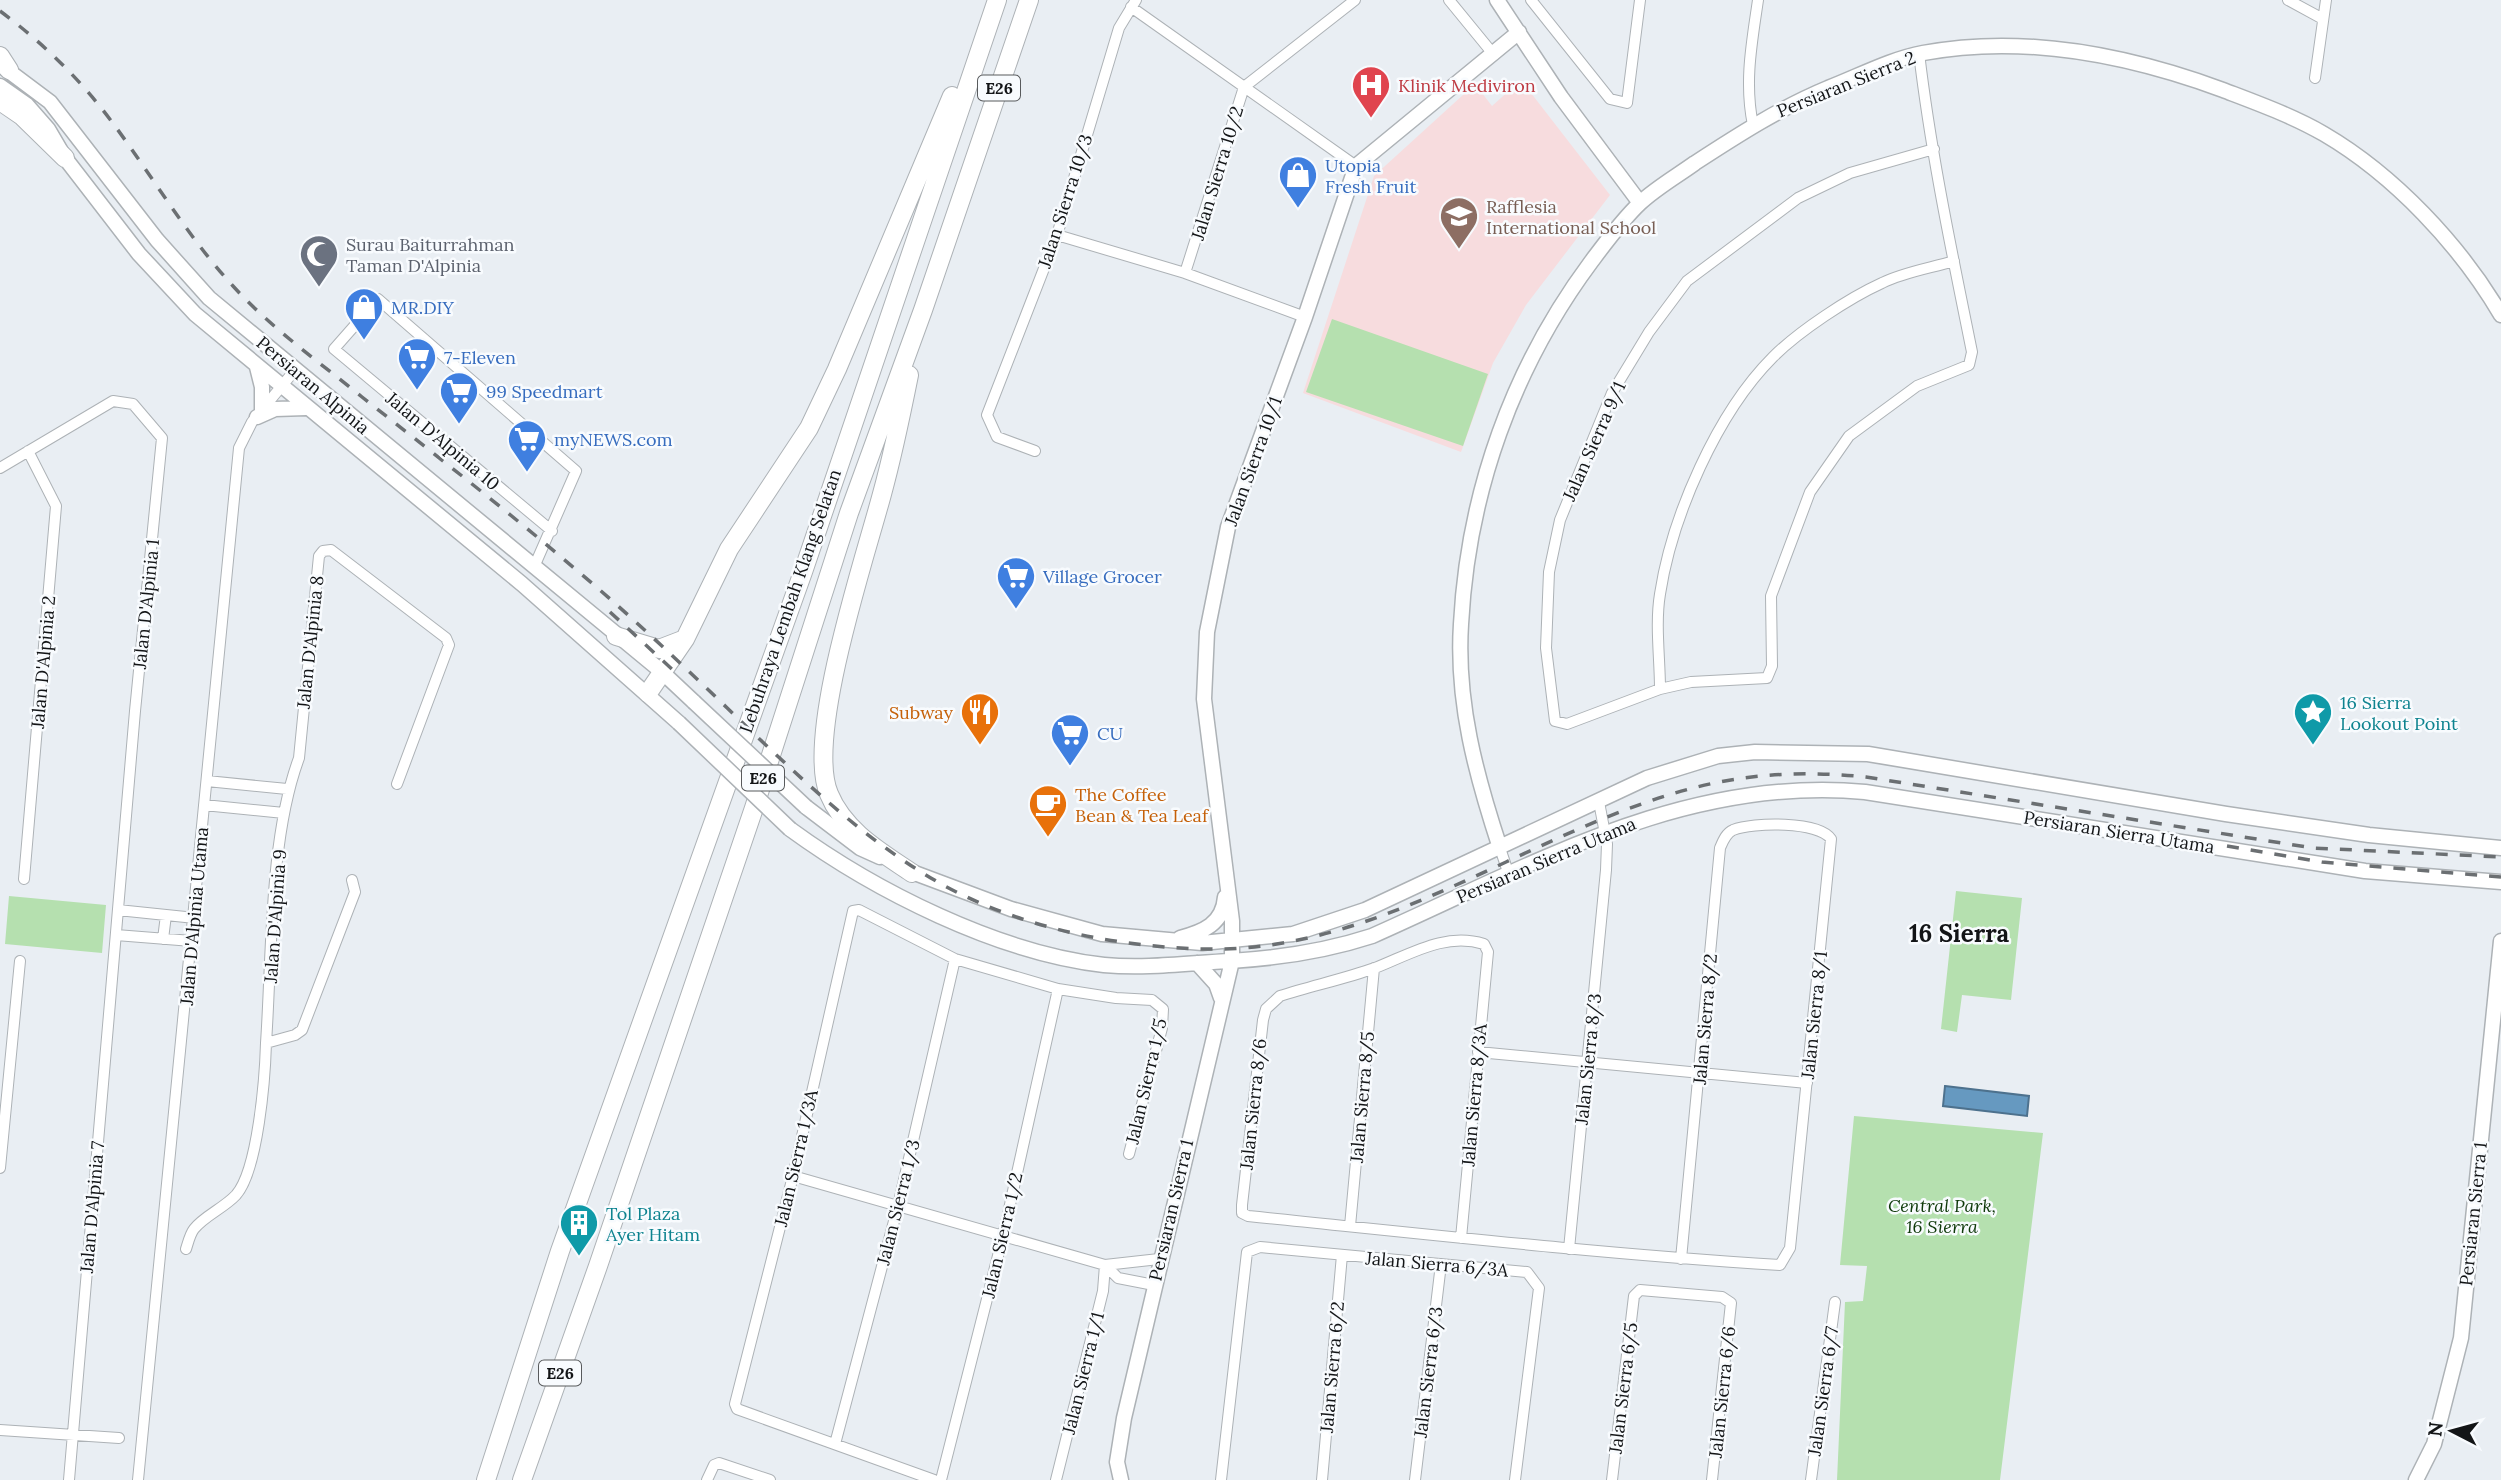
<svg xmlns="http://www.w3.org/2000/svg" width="2501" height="1480" viewBox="0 0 2501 1480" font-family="Lora,serif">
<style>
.education{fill:#f7dcde}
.green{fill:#b5e0af}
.water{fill:#6699c0;stroke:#4d718d;stroke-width:2}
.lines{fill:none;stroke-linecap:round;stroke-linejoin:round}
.street-casing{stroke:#adb2b6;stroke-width:12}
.secondary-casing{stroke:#adb2b6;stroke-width:17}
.highway-casing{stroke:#adb2b6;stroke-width:20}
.street{stroke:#fff;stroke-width:10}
.secondary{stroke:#fff;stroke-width:14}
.highway{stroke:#fff;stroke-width:18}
.rail{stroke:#6b6f72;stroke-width:3.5;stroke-dasharray:12 12;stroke-linecap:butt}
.secondary-bridge-casing{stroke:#adb2b6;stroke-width:17;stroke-linecap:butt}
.secondary-bridge{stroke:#fff;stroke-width:14}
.labels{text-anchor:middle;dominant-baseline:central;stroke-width:5;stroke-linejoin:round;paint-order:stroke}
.shield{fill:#f8fbfe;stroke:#585a5c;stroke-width:2}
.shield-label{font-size:16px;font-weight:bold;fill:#131517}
.street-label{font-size:18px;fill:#131517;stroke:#f8fbfe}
.health-label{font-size:18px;fill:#be3a42;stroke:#f8fbfe;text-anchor:start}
.shop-label{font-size:18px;fill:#366cbe;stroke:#f8fbfe;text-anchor:start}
.education-label{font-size:18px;fill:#785e54;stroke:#f8fbfe;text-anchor:start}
.worship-label{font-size:18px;fill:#5b616d;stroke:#f8fbfe;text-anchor:start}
.culture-label{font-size:18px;fill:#0d838f;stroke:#f8fbfe;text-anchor:start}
.food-label{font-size:18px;fill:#c56008;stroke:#f8fbfe;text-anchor:end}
.park-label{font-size:18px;font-style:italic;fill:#0e3909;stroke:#f8fbfe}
.district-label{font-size:24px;font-weight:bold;fill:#131517;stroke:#f8fbfe}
</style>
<rect width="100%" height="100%" fill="#e9eef3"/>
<!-- education -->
<path class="education" d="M1521,80L1610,195L1526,305L1493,363L1461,452L1303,393L1374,176L1475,84L1492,106Z"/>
<!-- green -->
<path class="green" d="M1332,319L1488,374L1463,446L1306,392Z
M1956,891L2022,898L2011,1000L1962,995L1957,1032L1941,1029Z
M9,896L106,905L102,953L5,944Z
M1854,1116L2043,1133L2000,1480H1837L1845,1302L1863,1301L1867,1266L1840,1265Z"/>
<!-- water -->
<path class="water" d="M1945,1086L2029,1096L2027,1116L1943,1106Z"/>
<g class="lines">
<!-- street casing -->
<g class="street-casing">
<path id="street" d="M1449,0L1494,55
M1531,0L1610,99L1627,103L1640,0
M2288,0L2323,19
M1131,7L1356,166
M1919,53C1931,154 1952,253 1972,352L1969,365L1917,386L1849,436L1810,492L1771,596L1772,666L1767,678L1691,682L1660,689L1567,724L1555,721L1546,648L1549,572L1560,520L1612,393L1649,332L1687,281L1798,198L1850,173L1934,149
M2315,78L2326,0
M1753,125C1744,82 1752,42 1758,0
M1057,235L1185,273L1305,317
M1185,273L1244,87L1355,0
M1035,451L997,437L987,415L1057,235L1119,28L1136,0
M0,468L113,401L133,404L162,438L135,711L69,1480
M534,567L576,471L378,299L334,349L552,531
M1660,689C1660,659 1655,624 1660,594C1672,516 1717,413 1773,357C1799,331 1849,298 1882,283C1904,272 1931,268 1954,261
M207,781L287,789
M204,805L284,813
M1500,848L1509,875
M24,879L56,506L28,451
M352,880L355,892L302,1030L295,1035L266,1043C272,956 269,839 299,758L319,556L323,551L331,550L446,638L449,645L397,784
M118,910L195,918
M116,935L192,941
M163,939L166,915
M1478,1052L1807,1083
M0,1168L20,961
M793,1176L1105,1265L1159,1259
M1350,1226L1374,968
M1461,1238L1488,952L1484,944C1445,932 1411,954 1375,968C1344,979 1311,986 1280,996L1266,1009L1263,1020L1242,1205V1213L1248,1216C1425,1234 1602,1254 1780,1265L1790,1248L1831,839C1819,821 1753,822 1733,830C1726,833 1723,841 1720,848L1681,1259
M186,1249C188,1243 190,1234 194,1229C204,1216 224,1208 236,1195C258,1170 265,1078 266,1043
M1569,1249L1606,870L1607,844L1599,802
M1105,1265L1118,1278L1154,1285
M0,1430L119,1438
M835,1444L898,1206L955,959
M138,1480L239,448L252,422L295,370
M707,1480L714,1465L719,1463L770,1480
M934,1480L737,1409L735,1404L793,1176L853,911L859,910L955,959L1058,989L1116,998L1152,1000L1163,1009L1162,1028L1129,1154
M941,1480L1003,1236L1058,989
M1056,1480L1103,1291L1105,1265
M1221,1480L1247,1252L1260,1247L1527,1272L1539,1288L1515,1480
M1322,1480L1342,1255
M1415,1480L1441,1264
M1612,1480L1634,1296L1640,1290L1722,1297L1731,1303L1712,1480
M1811,1480L1835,1302"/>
</g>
<!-- secondary casing -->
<g class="secondary-casing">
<path id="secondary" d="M1497,0L1561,97L1640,203
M2,66L50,102L157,240L209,298L661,671L694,702
M0,86L27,105L48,129L65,158L139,254L195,314L522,584L679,723
M257,367L262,387V411
M257,417L275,409L306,408
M806,807L860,848L880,857
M790,829C875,891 998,953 1104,965C1146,969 1189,963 1231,961C1280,958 1326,951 1372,936C1530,866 1686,775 1865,792L2365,871L2501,882
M1500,848C1476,775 1456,702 1461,624C1468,492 1513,367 1591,262C1606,242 1622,220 1640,203C1656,188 1677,176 1695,163C1738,135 1780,108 1828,88C1859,76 1891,59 1923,53C2024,34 2128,55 2223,90C2257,103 2293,116 2324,134C2394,175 2460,245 2501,315
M904,869L1011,909L1102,934L1202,943L1293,934L1365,910L1647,778L1718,756L1755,752L1868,754L2226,814L2369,835L2501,848
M1180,938C1203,932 1223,924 1225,897
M1197,963L1216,984L1221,998
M1121,1480L1117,1462L1124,1418L1232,961V921L1204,699L1207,632L1228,527L1305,317L1356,166L1519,32
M2416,1480L2434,1444L2461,1338L2501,941"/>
</g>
<!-- highway casing -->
<g class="highway-casing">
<path id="highway" d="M0,56L9,70
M0,101L22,116L65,158
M909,375C901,415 893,454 882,494C865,558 805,737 829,794C844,831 881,852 912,873
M616,636L659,649L685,639
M648,693L685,639L729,549L809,428L837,369L952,96
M486,1480L560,1251L803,572L997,0
M522,1480L598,1266L754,808L849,513L923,310L1029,0"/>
</g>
<!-- street -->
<use href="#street" class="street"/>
<!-- secondary -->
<use href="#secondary" class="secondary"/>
<!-- highway -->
<use href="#highway" class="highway"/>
<!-- rail -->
<path class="rail" d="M0,11C43,43 80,79 112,122C153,177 187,236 233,286C271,328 318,361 362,397C433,453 505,509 574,568C635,619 692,674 749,729C810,787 870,844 943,885C1022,928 1116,947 1205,949C1384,953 1530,829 1697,787C1752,773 1810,771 1866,777L2313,848L2501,857
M610,612L674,671
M2227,846L2322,862L2501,877"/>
<!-- secondary-bridge casing -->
<g class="secondary-bridge-casing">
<path id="secondary-bridge" d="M694,702L806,807
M679,723L790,829"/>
</g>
<!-- secondary-bridge -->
<use href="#secondary-bridge" class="secondary-bridge"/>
</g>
<!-- icons -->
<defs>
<g id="hospital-pin" transform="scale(2.0125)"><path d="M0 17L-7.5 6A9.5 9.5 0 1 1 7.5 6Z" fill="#e0444e" stroke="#f8fbfe"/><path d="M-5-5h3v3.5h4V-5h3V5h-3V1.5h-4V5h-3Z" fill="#fff"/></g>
<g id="shop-pin" transform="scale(2.0125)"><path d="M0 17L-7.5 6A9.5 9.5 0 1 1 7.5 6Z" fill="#3f7fe0" stroke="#f8fbfe"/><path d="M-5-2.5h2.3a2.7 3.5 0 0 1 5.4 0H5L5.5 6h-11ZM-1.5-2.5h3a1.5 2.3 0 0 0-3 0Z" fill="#fff"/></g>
<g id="school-pin" transform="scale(2.0125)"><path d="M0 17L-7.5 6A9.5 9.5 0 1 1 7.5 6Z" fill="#8d6e63" stroke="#f8fbfe"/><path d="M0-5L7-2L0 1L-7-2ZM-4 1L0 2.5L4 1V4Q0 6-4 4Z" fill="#fff"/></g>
<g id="mosque-pin" transform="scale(2.0125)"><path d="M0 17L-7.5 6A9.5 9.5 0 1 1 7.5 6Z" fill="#6b7280" stroke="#f8fbfe"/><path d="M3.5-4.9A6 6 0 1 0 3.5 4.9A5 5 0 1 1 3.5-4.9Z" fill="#fff"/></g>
<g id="supermarket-pin" transform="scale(2.0125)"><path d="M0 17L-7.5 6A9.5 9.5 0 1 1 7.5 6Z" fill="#3f7fe0" stroke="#f8fbfe"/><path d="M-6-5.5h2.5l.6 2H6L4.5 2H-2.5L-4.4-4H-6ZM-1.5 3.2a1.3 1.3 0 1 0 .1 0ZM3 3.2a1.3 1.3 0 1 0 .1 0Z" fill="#fff"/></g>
<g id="restaurant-pin" transform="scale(2.0125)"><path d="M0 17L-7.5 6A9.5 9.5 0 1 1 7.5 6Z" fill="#e8710a" stroke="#f8fbfe"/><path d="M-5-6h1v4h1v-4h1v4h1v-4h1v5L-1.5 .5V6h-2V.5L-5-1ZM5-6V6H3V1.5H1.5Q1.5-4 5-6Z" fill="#fff"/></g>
<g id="sight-pin" transform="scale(2.0125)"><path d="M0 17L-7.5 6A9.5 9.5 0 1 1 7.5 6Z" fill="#0f9aa8" stroke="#f8fbfe"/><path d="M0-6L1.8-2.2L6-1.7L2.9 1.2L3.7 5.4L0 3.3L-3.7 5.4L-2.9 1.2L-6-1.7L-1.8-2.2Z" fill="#fff"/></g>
<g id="cafe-pin" transform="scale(2.0125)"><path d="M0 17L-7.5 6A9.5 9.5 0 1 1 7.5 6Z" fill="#e8710a" stroke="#f8fbfe"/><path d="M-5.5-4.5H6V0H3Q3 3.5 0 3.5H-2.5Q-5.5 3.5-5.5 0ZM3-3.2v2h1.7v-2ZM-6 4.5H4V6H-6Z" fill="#fff"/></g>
<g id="building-pin" transform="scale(2.0125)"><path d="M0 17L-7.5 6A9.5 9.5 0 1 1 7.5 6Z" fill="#0f9aa8" stroke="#f8fbfe"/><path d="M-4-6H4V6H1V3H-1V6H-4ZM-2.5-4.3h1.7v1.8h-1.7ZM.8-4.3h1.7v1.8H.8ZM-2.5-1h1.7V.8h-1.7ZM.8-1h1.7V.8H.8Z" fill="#fff"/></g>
</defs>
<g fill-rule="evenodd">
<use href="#hospital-pin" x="1371" y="85"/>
<use href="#shop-pin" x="1298" y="175"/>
<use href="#school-pin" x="1459" y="216"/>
<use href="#mosque-pin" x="319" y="254"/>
<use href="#shop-pin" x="364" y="307"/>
<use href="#supermarket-pin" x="417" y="357"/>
<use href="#supermarket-pin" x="459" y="391"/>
<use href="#supermarket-pin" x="527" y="439"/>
<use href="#supermarket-pin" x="1016" y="576"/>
<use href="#restaurant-pin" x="980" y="712"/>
<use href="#sight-pin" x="2313" y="712"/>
<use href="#supermarket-pin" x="1070" y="733"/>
<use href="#cafe-pin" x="1048" y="804"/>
<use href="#building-pin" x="579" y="1223"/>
</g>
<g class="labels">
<!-- shield labels -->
<g class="shield">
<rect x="978" y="75.5" width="42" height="25" rx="5"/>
<rect x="742" y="765.5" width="42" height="25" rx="5"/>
<rect x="539" y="1360.5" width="42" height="25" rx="5"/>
</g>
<g class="shield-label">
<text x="999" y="88">E26</text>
<text x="763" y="778">E26</text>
<text x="560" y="1373">E26</text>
</g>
<!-- street labels -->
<g class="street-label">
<text transform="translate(1846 84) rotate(-22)">Persiaran Sierra 2</text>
<text transform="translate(1217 173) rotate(-73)">Jalan Sierra 10/2</text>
<text transform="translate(1065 201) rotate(-72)">Jalan Sierra 10/3</text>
<text transform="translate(313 385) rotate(40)">Persiaran Alpinia</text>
<text transform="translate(443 441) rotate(40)">Jalan D'Alpinia 10</text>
<text transform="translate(1594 441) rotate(-66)">Jalan Sierra 9/1</text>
<text transform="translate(1253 461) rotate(-70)">Jalan Sierra 10/1</text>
<text transform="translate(790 601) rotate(-71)">Lebuhraya Lembah Klang Selatan</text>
<text transform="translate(146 604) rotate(-84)">Jalan D'Alpinia 1</text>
<text transform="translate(310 642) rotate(-84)">Jalan D'Alpinia 8</text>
<text transform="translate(43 662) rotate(-85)">Jalan D'Alpinia 2</text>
<text transform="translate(2119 832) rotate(9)">Persiaran Sierra Utama</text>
<text transform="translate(1546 860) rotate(-23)">Persiaran Sierra Utama</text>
<text transform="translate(194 916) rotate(-85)">Jalan D'Alpinia Utama</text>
<text transform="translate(275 916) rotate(-86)">Jalan D'Alpinia 9</text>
<text transform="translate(1814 1015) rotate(-84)">Jalan Sierra 8/1</text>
<text transform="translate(1705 1019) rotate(-85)">Jalan Sierra 8/2</text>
<text transform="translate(1588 1059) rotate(-84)">Jalan Sierra 8/3</text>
<text transform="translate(1146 1081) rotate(-77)">Jalan Sierra 1/5</text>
<text transform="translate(1474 1095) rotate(-85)">Jalan Sierra 8/3A</text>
<text transform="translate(1362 1097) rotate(-85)">Jalan Sierra 8/5</text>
<text transform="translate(1253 1104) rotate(-84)">Jalan Sierra 8/6</text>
<text transform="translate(796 1158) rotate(-77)">Jalan Sierra 1/3A</text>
<text transform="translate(898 1202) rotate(-76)">Jalan Sierra 1/3</text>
<text transform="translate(92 1207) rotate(-85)">Jalan D'Alpinia 7</text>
<text transform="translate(1171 1210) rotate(-77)">Persiaran Sierra 1</text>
<text transform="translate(2473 1214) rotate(-84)">Persiaran Sierra 1</text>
<text transform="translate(1002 1235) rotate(-77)">Jalan Sierra 1/2</text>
<text transform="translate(1437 1264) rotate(5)">Jalan Sierra 6/3A</text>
<text transform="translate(1332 1367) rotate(-85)">Jalan Sierra 6/2</text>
<text transform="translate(1428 1372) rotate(-83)">Jalan Sierra 6/3</text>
<text transform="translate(1083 1373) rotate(-76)">Jalan Sierra 1/1</text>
<text transform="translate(1623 1388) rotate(-83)">Jalan Sierra 6/5</text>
<text transform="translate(1823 1391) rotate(-82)">Jalan Sierra 6/7</text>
<text transform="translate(1722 1392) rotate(-84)">Jalan Sierra 6/6</text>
</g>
<!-- health labels -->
<g class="health-label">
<text x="1398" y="85">Klinik Mediviron</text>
</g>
<!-- shop labels -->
<g class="shop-label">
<text x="1325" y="165">Utopia<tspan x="1325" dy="21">Fresh Fruit</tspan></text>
<text x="391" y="307">MR.DIY</text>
<text x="444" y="357">7-Eleven</text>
<text x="486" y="391">99 Speedmart</text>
<text x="554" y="439">myNEWS.com</text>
<text x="1043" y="576">Village Grocer</text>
<text x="1097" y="733">CU</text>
</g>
<!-- education labels -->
<g class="education-label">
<text x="1486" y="206">Rafflesia<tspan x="1486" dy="21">International School</tspan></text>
</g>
<!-- worship labels -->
<g class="worship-label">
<text x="346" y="244">Surau Baiturrahman<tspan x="346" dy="21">Taman D'Alpinia</tspan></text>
</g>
<!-- culture labels -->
<g class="culture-label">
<text x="2340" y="702">16 Sierra<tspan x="2340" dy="21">Lookout Point</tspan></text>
<text x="606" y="1213">Tol Plaza<tspan x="606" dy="21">Ayer Hitam</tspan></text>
</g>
<!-- food labels -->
<g class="food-label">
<text x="953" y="712">Subway</text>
<text x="1075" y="794" text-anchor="start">The Coffee<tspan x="1075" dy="21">Bean &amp; Tea Leaf</tspan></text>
</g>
<!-- park labels -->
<g class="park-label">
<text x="1942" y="1205">Central Park,<tspan x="1942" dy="21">16 Sierra</tspan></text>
</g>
<!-- district labels -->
<g class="district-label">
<text x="1959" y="933">16 Sierra</text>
</g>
</g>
<!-- north arrow -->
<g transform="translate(2452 1431) rotate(276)" stroke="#f8fbfe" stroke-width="5" paint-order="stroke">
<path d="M0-5L12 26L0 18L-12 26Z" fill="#131517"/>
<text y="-10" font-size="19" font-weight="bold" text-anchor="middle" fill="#131517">N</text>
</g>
</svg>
